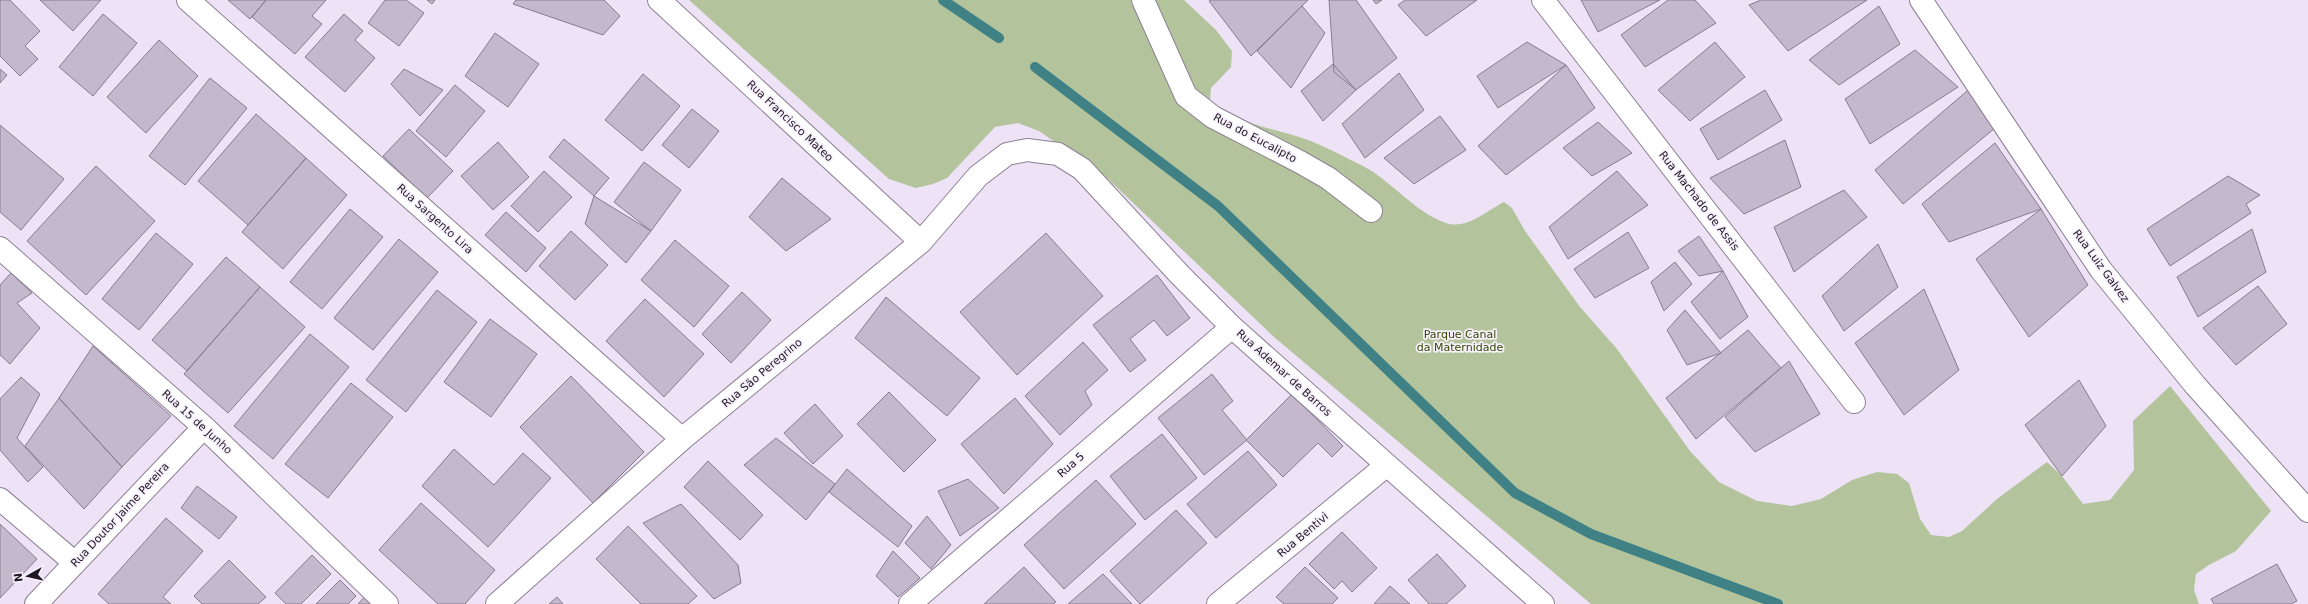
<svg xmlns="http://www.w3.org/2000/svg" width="2308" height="604" viewBox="0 0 2308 604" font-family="'DejaVu Sans',sans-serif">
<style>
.green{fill:#b3c49c}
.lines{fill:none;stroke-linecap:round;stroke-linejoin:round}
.stream{stroke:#408186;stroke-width:10}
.building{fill:#c4b9cc;stroke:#877c8e}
.minor-casing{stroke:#8c8193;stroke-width:24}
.minor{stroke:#fff;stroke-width:22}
.labels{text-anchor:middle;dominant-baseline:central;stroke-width:3.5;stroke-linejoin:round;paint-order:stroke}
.street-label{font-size:11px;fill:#1d1920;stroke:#f8f1fd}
.park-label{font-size:11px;fill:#324700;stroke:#f8f1fd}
</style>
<rect width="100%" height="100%" fill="#ede2f6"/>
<!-- green -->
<path class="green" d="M689,0H1184L1216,30L1232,51L1231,67L1211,88L1210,100C1233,124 1275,128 1305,139C1325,146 1344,157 1363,166C1392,181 1414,212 1446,223C1467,230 1486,211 1504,202L1512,208L1525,231L1580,307L1617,349L1690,451L1719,482L1757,501L1792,506L1821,499L1852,480L1877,472L1897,474L1909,483L1920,519L1931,535L1949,537L1962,531L1997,499L2047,462L2062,476L2083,504L2110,500L2134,470L2133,421L2170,386L2271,511L2236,551L2209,565L2196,574L2194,590L2199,604H1591L1274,337L1108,179L1039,131L1018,123L995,127L947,178L933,184L916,188L889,179Z"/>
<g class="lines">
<!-- stream -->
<path class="stream" d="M943,0L999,38
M1035,67L1218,206L1515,493L1591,534L1778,604"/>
</g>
<!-- building -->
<path class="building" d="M0,0H10L40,31L25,46L38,59L20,76L0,56Z
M40,0H101L73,31Z
M228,0H266L250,19Z
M266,0H326L312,16L322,24L295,54L252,17Z
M385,0H406L424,13L399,46L368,23Z
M427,0H435L432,4Z
M516,0H604L620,16L603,35L513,4Z
M1211,0H1308L1251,56L1209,1Z
M1329,0H1356L1397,58L1356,90L1334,72Z
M1373,0H1382L1376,4Z
M1405,0H1477L1426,36L1398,5Z
M1581,0H1660L1598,32Z
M1668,0H1695L1716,23L1645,67L1621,35Z
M1761,0H1867L1788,51L1749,5Z
M1302,6L1325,33L1291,88L1257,51Z
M1879,6L1900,44L1839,85L1809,60Z
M103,14L137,43L93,96L59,67Z
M344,14L363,31L355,40L375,58L345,92L305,57Z
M495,33L539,64L508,107L465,76Z
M159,40L198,76L146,133L107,97Z
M1527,42L1566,65L1498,108L1477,76Z
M1715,42L1745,77L1690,121L1658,90Z
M1915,50L1958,87L1870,144L1845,99Z
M1333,64L1356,90L1323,121L1301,91Z
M1566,65L1595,108L1506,175L1478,146Z
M0,69L7,75L0,83Z
M404,69L443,90L420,116L391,84Z
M1399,73L1424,110L1365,158L1342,124Z
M643,74L680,106L642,151L605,120Z
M210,78L247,108L185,185L149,156Z
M455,85L485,111L446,157L416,131Z
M1974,85L1995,128L1903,204L1875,170Z
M1765,90L1782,120L1718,160L1700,129Z
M692,109L719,131L689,168L662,145Z
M256,114L306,158L248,225L198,181Z
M1440,116L1466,150L1414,184L1384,158Z
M1598,122L1632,153L1592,176L1563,148Z
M0,125L64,179L21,230L0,212Z
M409,129L453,171L427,198L383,156Z
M564,139L609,178L594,196L549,157Z
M1785,140L1801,187L1744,214L1710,178Z
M498,142L529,177L493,210L461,176Z
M1995,143L2041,209L1949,242L1922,204Z
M306,158L347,195L283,269L242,232Z
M644,162L681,190L651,231L614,202Z
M96,166L155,221L86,295L27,241Z
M544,171L572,197L538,232L511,206Z
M1617,171L1648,205L1568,259L1549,227Z
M2228,176L2260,195L2246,204L2251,213L2170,266L2147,229Z
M782,178L831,219L786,251L749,217Z
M1844,190L1867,217L1794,272L1774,227Z
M594,196L651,231L626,263L585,224Z
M350,209L383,237L322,309L290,282Z
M2041,209L2088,285L2029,337L1976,259Z
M506,212L546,248L526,272L485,235Z
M2252,229L2266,272L2198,317L2177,277Z
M571,231L608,265L575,300L539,266Z
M1628,232L1649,268L1595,298L1574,269Z
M156,233L193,264L139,330L102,299Z
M1046,233L1103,296L1017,375L960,312Z
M1699,236L1723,271L1699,276L1678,251Z
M399,239L438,272L373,350L334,318Z
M675,240L729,286L694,327L641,280Z
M1878,244L1898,287L1844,331L1822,296Z
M226,257L260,287L187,371L152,340Z
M1675,262L1692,284L1664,311L1651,282Z
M1723,271L1748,317L1720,339L1691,302Z
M11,273L32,293L17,303L40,328L10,364L0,355V285Z
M1157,275L1190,318L1167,336L1154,320L1130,339L1146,360L1130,372L1093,325Z
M2258,286L2287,324L2236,365L2203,328Z
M260,287L305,327L228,413L184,374Z
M1924,289L1959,370L1904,415L1855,343Z
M437,290L477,322L406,412L366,380Z
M742,292L771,320L731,363L702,334Z
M886,297L980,378L947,416L855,338Z
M645,299L704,354L664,397L606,341Z
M1685,310L1721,353L1687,365L1667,330Z
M490,319L537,354L491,417L444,382Z
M1748,330L1781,368L1696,439L1666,398Z
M310,334L349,367L273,459L234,426Z
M1083,342L1108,370L1085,391L1092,405L1060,435L1025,396Z
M93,346L171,416L122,467L59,398Z
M1789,361L1820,414L1755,452L1725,417Z
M1212,374L1233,401L1222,410L1247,440L1204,475L1158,418Z
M571,376L644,452L593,503L520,427Z
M21,377L40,394L17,438L43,467L28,482L0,450V399Z
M2079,380L2106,426L2062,476L2025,425Z
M351,383L393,417L328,498L285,464Z
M889,392L936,440L904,472L857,424Z
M1292,394L1343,446L1332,457L1318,443L1283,477L1246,440Z
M59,398L122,467L84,509L25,446Z
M1015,398L1053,444L1004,494L961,444Z
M815,404L843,436L813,464L784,433Z
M1162,434L1197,478L1145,520L1110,476Z
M776,438L835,484L806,520L744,465Z
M454,449L494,485L523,453L551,478L488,547L422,486Z
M1248,451L1277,485L1216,538L1187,504Z
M708,461L763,515L740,540L684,487Z
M847,469L912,526L898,547L829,492Z
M968,479L999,508L960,536L938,491Z
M1096,480L1136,524L1064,589L1024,545Z
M197,486L237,517L219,539L181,508Z
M421,503L495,570L465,604H438L379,550Z
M681,504L738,565L741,583L714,599L643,523Z
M1176,510L1207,543L1140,604L1110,571Z
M927,516L951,545L931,569L905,543Z
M166,518L203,551L163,597L171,604H109L98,594Z
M0,524L37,559L0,598Z
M628,526L697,596L688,604H641L596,559Z
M1342,532L1377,568L1352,592L1342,581L1334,589L1309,564Z
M893,551L920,578L898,597L876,576Z
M1437,554L1466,586L1446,604H1429L1408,580Z
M312,555L331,574L301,604H286L275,593Z
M229,560L266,597L258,604H202L194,596Z
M2277,564L2297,601L2291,604H2214L2211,599Z
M1024,567L1056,602L1053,604H984Z
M1305,567L1338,598L1332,604H1284L1276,597Z
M1103,574L1132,604H1068Z
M340,580L356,596L348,604H316Z
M1390,586L1410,604H1374Z
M368,593L380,604H358Z
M557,597L563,604H549Z"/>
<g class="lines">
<!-- minor casing -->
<g class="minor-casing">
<path id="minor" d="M188,0L682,439
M659,0L921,242
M1143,0L1186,96L1213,117L1300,162L1328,178L1371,211
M1543,0L1854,402
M1921,0L2101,270L2195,385L2308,511
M0,248L204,427L387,604
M0,499L75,563
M36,604L204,427
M497,604L682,439L921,242L978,176L1007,154L1027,150L1058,154L1082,169L1180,275L1232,327L1543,604
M910,604L1232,327
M1218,604L1387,465"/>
</g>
<!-- minor -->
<use href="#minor" class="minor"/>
</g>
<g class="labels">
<!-- street labels -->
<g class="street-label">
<text transform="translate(790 121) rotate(43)">Rua Francisco Mateo</text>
<text transform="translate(1255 138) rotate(28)">Rua do Eucalipto</text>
<text transform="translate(1699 201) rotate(52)">Rua Machado de Assis</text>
<text transform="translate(435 219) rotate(42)">Rua Sargento Lira</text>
<text transform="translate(2101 266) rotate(54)">Rua Luiz Galvez</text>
<text transform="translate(762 373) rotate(-40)">Rua São Peregrino</text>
<text transform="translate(1284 373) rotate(42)">Rua Ademar de Barros</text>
<text transform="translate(197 422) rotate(42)">Rua 15 de Junho</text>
<text transform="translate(1071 465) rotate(-41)">Rua 5</text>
<text transform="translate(120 515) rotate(-47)">Rua Doutor Jaime Pereira</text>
<text transform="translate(1303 535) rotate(-40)">Rua Bentivi</text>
</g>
<!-- park labels -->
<g class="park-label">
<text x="1460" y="334">Parque Canal<tspan x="1460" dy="13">da Maternidade</tspan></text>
</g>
</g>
<!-- north arrow -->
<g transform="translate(28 576) rotate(262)" stroke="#f8f1fd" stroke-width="3" paint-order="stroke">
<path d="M0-3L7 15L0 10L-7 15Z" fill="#1d1920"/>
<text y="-6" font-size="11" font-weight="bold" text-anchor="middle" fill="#1d1920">N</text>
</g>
</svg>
